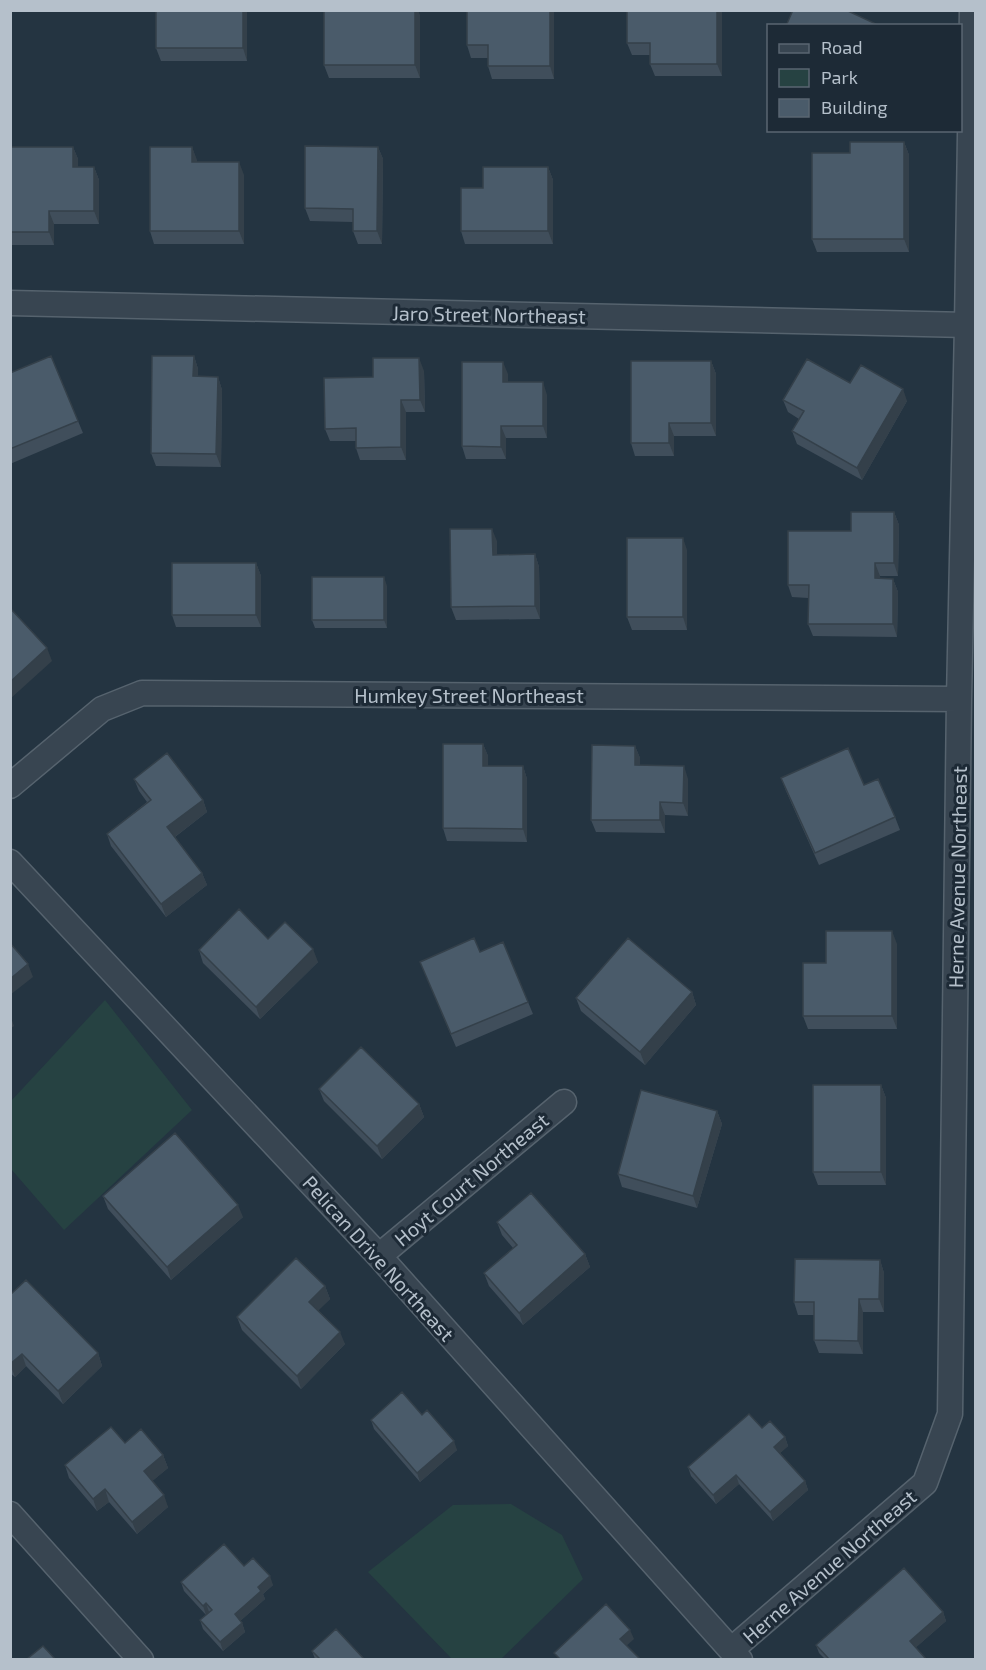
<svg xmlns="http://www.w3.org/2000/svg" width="986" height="1670" viewBox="0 0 986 1670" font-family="'Exo 2',sans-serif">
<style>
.green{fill:#264242}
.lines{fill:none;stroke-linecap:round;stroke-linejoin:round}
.street-casing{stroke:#56636e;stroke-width:27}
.street{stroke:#384551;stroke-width:24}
.wall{fill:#404e5b}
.shaded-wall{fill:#34404a}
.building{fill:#4a5b6a;stroke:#34404a;stroke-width:1.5}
.labels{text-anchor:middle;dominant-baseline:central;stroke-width:6;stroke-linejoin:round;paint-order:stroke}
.street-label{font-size:20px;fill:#b5c0cb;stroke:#1d2a36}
</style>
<rect width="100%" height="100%" fill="#243441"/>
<!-- green -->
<path class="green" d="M105,1000L192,1110L64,1230L11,1169V1101Z
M511,1504L562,1535L583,1579L501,1659H452L368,1572L453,1505Z"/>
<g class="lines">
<!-- street casing -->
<g class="street-casing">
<path id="street" d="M10,303L967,325
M10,786L102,709L142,693L959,699
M10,862L379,1256L740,1660
M379,1256L564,1102
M10,1514L141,1660
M731,1650L925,1483L950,1414L959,699L967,325L972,10"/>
</g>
<!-- street -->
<use href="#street" class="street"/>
</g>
<!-- wall -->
<path class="wall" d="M247,10V61H161L156,48Z
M554,10V79H492L488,66V58H471L467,45Z
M722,10V76H655L650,64V55H632L627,43Z
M420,15V78H329L324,65Z
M904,142L909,155V252H817L812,239L850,153Z
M10,147H73L78,159V167H94L99,180V224H54V245H10Z
M192,147L197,162L244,175V244H154L150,231Z
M378,147L383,159L382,244H358L353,231V222L310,221L305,208Z
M548,167L553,180V244H465L461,231L483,188Z
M194,356L198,369V377H218L222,390L221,467L156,466L151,453Z
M711,361L716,374V436H674V456H635L631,443Z
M424,371L425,412H406V460H360L356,448V441H330L325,429L373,377Z
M10,373L78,421L83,433L10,464Z
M508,374V382L547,395V438H506V459H466L462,446Z
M850,383L907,401L862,480L797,444L792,431L799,419L788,412L783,400Z
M894,512L899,525L898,576H880V579H893L898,592L897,637L813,636L808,624V598L792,597L788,585L851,531Z
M497,541V555L535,554L539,567L540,619L456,620L451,607Z
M687,550V630H632L627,617Z
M256,563L261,576V627H176L172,615Z
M387,586V628H315L312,620Z
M483,744L488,756V766H523L527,779V842L447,841L443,828Z
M635,746L640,758V765L688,779V816L665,815V833L596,832L591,820Z
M781,778L864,785L895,817L900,830L819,865L786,791Z
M134,779L203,800L207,812L175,837L202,873L207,885L166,917L111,846L107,834L147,802L139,791Z
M268,939L318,962L260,1019L203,963L199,950Z
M897,944V1029H808L803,1016L826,963Z
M420,962L528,1002L533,1014L456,1047Z
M692,992L696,1005L645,1065L581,1011L576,998Z
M881,1085L886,1098V1185H818L813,1172Z
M319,1089L419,1104L424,1117L382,1159L324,1101Z
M717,1111L722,1124L697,1208L622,1187L618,1174Z
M103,1196L243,1217L171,1280L108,1209Z
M497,1222L585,1254L590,1267L523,1325L489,1286L484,1273L513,1248L502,1235Z
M880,1260L884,1273V1312H863V1354L819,1353L814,1340V1315H798L794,1302Z
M325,1286L330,1299L318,1310L345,1344L301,1389L242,1330L237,1317Z
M10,1295L98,1353L102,1366L63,1404L26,1366L15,1377L10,1373Z
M422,1415L457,1450L420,1482L374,1429L371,1420Z
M762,1428L785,1437L788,1446L780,1453L805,1481L808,1490L773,1521L739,1484L716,1504L691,1476L688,1467Z
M125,1443L163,1455L168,1468L152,1481L168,1507L137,1534L109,1502L97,1511L69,1478L65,1465Z
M244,1566L273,1585L263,1594L265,1599L240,1621L242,1623L245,1632L223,1651L203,1629L200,1620L206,1615L184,1591L181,1582Z
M943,1612L946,1621L915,1648L926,1659H825L819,1653L816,1645Z
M312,1651L364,1659H315Z"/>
<!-- shaded-wall -->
<path class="shaded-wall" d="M243,10H247V61L243,48Z
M415,10H418L420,15V78L415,65Z
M550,10H554V79L550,66Z
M717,10H722V76L717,64Z
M904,142L909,155V252L904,239Z
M73,147L78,159V180L73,167Z
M192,147L197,160V175L192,162Z
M378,147L383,159L382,244L377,231Z
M239,162L244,175V244L239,231Z
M94,167L99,180V224L94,211Z
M548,167L553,180V244L548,231Z
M49,211L54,224V245L49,232Z
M194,356L198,369V389L193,376Z
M419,358L424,371L425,412L420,400Z
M711,361L716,374V436L711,423Z
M503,362L508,374V394L503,382Z
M218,377L222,390L221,467L216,454Z
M543,382L547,395V438L543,426Z
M903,389L907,401L862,480L857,468Z
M401,400L406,412V460L401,447Z
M669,423L674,436V456L669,443Z
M501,426L506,438V459L501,447Z
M894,512L899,525L898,576L894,563Z
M492,529L497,541V568L493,555Z
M683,538L687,550V630L683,617Z
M535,554L539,567L540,619L535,606Z
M256,563L261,576V627L256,615Z
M875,563L880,576V591L875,578Z
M384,577L387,586V628L384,620Z
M893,579L898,592L897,637L893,624Z
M47,648L52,661L10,699V682Z
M483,744L488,756V779L483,766Z
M635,746L640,758V778L635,765Z
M523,766L527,779V842L523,829Z
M684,766L688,779V816L683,803Z
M203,800L207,812L172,839L167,827Z
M660,802L665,815V833L660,820Z
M202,873L207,885L166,917L161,904Z
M892,931L897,944V1029L892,1016Z
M313,949L318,962L260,1019L256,1007Z
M28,964L33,977L10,995V979Z
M692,992L696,1005L645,1065L640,1052Z
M10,1015L14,1026L10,1029Z
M881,1085L886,1098V1185L881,1172Z
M419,1104L424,1117L382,1159L377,1146Z
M717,1111L722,1124L697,1208L693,1196Z
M238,1205L243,1217L171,1280L167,1267Z
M585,1254L590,1267L523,1325L519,1313Z
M880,1260L884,1273V1312L879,1299Z
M325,1286L330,1299L314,1315L309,1302Z
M859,1299L863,1312V1354L858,1341Z
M340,1332L345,1344L301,1389L297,1376Z
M98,1353L102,1366L63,1404L58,1391Z
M22,1354L26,1366L15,1377L10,1364Z
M785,1437L788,1446L777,1456L774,1447Z
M454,1441L457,1450L420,1482L417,1473Z
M163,1455L168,1468L149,1484L144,1471Z
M736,1475L739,1484L716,1504L713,1495Z
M805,1481L808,1490L773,1521L770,1512Z
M105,1489L109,1502L97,1511L93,1499Z
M164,1495L168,1507L137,1534L132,1522Z
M270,1576L273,1585L263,1594L265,1599L238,1623L235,1614L258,1587Z
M206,1603L209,1612L206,1615L203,1606Z
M943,1612L946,1621L913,1650L910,1641Z
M242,1623L245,1632L223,1651L220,1642Z
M630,1630L634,1639L624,1648L620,1639Z"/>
<!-- building -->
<path class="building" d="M156,10H243V48H156Z
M324,10H415V65H324Z
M467,10H550V66H488V45H467Z
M627,10H717V64H650V43H627Z
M793,10H846L876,24L875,26H786Z
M850,142H904V239H812V153H850Z
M305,146L378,147L377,231H353V209L305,208Z
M10,147H73V167H94V211H49V232H10Z
M150,147H192V162H239V231H150Z
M483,167H548V231H461V188H483Z
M51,356L78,421L10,449V373Z
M152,356H194L193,376L218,377L216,454L151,453Z
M373,358H419L420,400H401V447L356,448V428L325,429L324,378L373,377Z
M807,359L850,383L861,365L903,389L857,468L792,431L804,411L783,400Z
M631,361H711V423H669V443H631Z
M462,362H503V382H543V426H501V447L462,446Z
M851,512H894V563H875V578L893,579V624H808L809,585H788V531H851Z
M450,529H492L493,555L535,554V606L451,607Z
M627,538H683V617H627Z
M172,563H256V615H172Z
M312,577H384V620H312Z
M10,608L47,648L10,682Z
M443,744H483V766H523V829L443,828Z
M592,745L635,746V765L684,766L683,803L660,802V820H591Z
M848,748L864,785L878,779L895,817L815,853L781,778Z
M167,753L203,800L167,827L202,873L161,904L107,834L151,800L134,779Z
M239,909L268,939L285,922L313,949L256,1007L199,950Z
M826,931H892V1016H803V963H826Z
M474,938L480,952L503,942L528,1002L451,1034L420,962Z
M628,938L692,992L640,1052L576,998Z
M10,943L28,964L10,979Z
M361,1047L419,1104L377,1146L319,1089Z
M813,1085H881V1172H813Z
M641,1090L717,1111L693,1196L618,1174Z
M175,1133L238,1205L167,1267L103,1196Z
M531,1193L585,1254L519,1313L484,1273L517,1245L497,1222Z
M296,1258L325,1286L309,1302L340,1332L297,1376L237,1317Z
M795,1259L880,1260L879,1299H859L858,1341L814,1340V1302H794Z
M26,1280L98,1353L58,1391L22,1354L10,1364V1295Z
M402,1392L422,1415L427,1410L454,1441L417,1473L371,1420Z
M749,1414L762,1428L770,1421L785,1437L774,1447L805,1481L770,1512L736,1475L713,1495L688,1467Z
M111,1427L125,1443L141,1429L163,1455L144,1471L164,1495L132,1522L105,1489L93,1499L65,1465Z
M224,1544L244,1566L253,1558L270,1576L258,1587L261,1591L235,1614L242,1623L220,1642L200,1620L212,1610L206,1603L203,1606L181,1582Z
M904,1568L943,1612L910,1641L926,1659H829L816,1645Z
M606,1604L630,1630L620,1639L640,1659H560L554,1653Z
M336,1629L364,1659H320L312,1651Z
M43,1646L55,1659H27Z"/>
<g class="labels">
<!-- street labels -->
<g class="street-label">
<text transform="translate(489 314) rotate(1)">Jaro Street Northeast</text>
<text x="469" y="695">Humkey Street Northeast</text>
<text transform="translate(957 877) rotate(-89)">Herne Avenue Northeast</text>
<text transform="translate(471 1179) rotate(-40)">Hoyt Court Northeast</text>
<text transform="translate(379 1258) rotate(48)">Pelican Drive Northeast</text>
<text transform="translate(829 1566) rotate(-41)">Herne Avenue Northeast</text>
</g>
</g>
<!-- border -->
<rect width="986" height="1670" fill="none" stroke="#b5c0cb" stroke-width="24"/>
<!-- legend -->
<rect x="767" y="24" width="195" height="108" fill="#1d2a36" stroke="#5a6672" stroke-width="1.5"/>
<rect x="779" y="44" width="30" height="9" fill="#384551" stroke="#5a6672" stroke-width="1.5"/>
<text x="821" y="54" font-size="18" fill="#b5c0cb">Road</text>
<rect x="779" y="69" width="30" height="18" fill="#264242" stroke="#5a6672" stroke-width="1.5"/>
<text x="821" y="84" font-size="18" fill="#b5c0cb">Park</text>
<rect x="779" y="99" width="30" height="18" fill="#4a5b6a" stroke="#5a6672" stroke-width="1.5"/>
<text x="821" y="114" font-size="18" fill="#b5c0cb">Building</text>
</svg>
